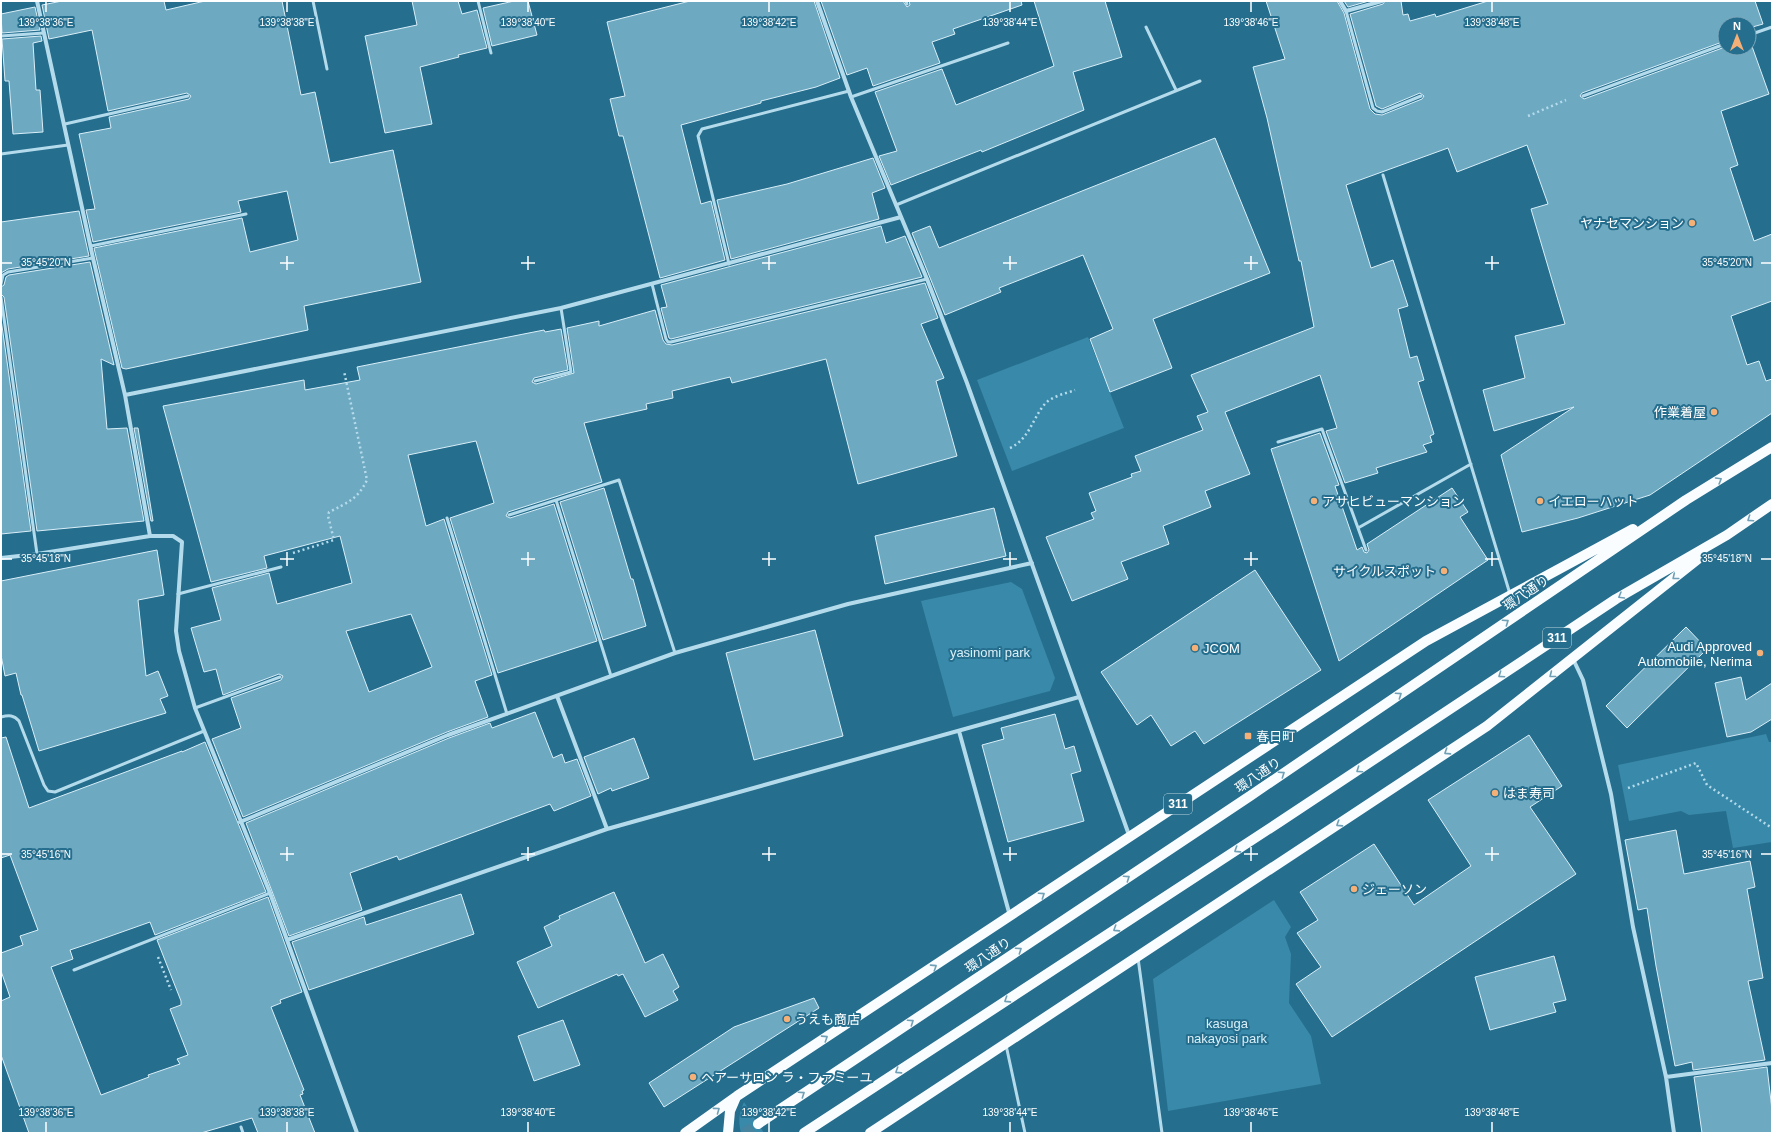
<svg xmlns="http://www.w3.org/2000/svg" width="1773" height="1134" viewBox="0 0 1773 1134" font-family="Helvetica,'Noto Sans JP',sans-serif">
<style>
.green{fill:#3989aa}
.building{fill:#6ea9c2;stroke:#d9eff8;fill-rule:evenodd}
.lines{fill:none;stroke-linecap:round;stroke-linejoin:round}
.primary-tunnel{stroke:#46849f;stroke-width:10;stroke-dasharray:10 5;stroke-linecap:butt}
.path{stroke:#b4dbeb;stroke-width:2.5;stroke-dasharray:2 3;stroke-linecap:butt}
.service{stroke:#b4dbeb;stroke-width:3}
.minor{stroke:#b4dbeb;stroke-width:4}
.primary{stroke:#f9fdff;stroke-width:10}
.oneway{stroke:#6fa0b6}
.ticks{fill:none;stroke:#fff;stroke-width:1.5}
.poi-dot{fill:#f5b078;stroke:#256e8e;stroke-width:1.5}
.labels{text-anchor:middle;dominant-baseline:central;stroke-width:4;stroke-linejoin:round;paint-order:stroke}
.shield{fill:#256e8e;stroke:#bed4dd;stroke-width:1}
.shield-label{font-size:12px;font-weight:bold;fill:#fff}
.poi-label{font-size:13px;fill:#fff;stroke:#256e8e;text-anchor:start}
.street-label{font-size:13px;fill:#fff;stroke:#256e8e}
.park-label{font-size:13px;fill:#d9eff8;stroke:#256e8e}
.ticks-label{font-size:10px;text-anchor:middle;fill:#fff;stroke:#256e8e;stroke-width:4;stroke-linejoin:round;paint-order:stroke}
</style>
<rect width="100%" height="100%" fill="#256e8e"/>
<!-- green -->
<path class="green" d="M1088,337L1124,428L1012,471L977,380Z
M1011,582L1022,589L1055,678L1050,691L953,717L921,601Z
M1766,734L1769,742H1772V842L1733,848L1726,811L1689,815L1681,811L1629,821L1618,765Z
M1274,900L1291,927L1285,937L1291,954L1289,1003L1311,1036L1321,1084L1168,1111L1153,979Z
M744,1102L764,1133H741C738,1121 739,1113 744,1102Z"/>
<!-- building -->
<path class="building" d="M62,1H164L166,10L205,1H282L301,95L315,92L330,163L393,150L421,282L304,306L308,330L126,369L122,368L94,248L242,218L250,252L298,240L287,191L238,201L241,212L93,242L86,210L95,209L79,134L111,128L109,117L189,99L191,96L187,93L108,111L92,30L49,39L42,5Z
M412,1H458L462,14L477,10L487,48L458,55L459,57L420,67L432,124L385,133L365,36L417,25Z
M514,1H528L537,35L492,46L483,8Z
M690,1H814L840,78L816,87L761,101V103L681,125L701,204L711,201L725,260L660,278L623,136H619L610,99L625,96L607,22Z
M821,1H903L907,7L910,5L909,1H1021L1022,5L953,29L955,34L932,42L940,63L873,86L867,68L847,75Z
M1034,1H1105L1122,57L1073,72L1084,110L982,152L981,150L891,185L879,156L897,151L875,92L942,69L956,105L1054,66Z
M1266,1H1337L1344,13L1370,109L1375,114L1382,115L1422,99L1424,96L1420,93L1382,109L1376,106L1350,14L1383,4L1385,1H1401L1403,15L1408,14L1410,21L1435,14L1436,17L1488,1H1755L1763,24L1749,28V24H1725V41L1582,93L1580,96L1584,99L1725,47L1749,48V38L1769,94L1721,111L1738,165L1730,168L1754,241L1772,234V301L1731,316L1747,365L1759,361L1766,381L1772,379V413L1650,495L1578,518L1522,532L1501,455L1574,407L1494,431L1483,390L1525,378L1515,336L1565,324L1531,209L1548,204L1527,145L1457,172L1448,148L1346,185L1371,268L1393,260L1408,306L1398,309L1410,358L1417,356L1424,380L1418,382L1434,434L1430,436L1432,442L1423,445L1427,452L1376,468L1378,473L1345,483L1326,431L1337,428L1320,375L1225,412L1250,474L1205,491L1211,507L1163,526L1169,544L1121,562L1128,579L1072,601L1046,537L1094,519L1091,513L1096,511L1089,493L1132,477L1131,474L1141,471L1135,456L1203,430L1197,416L1208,412L1191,375L1314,327L1301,261H1299L1267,118L1253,67L1285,59Z
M1344,1H1369L1348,7Z
M35,7L40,30L2,33L1,14Z
M41,36L42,41L33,43L36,90H40L43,132L13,134L9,81H5L2,39Z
M1215,138L1270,273L1153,319L1172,368L1110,392L1090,339L1113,329L1083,255L999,288L1001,292L945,315L912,233L930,226L939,248Z
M873,158L885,188L872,193L879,219L731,259L717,200L787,184Z
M79,211L89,256L8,269L1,273V222Z
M881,226L886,243L905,236L922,277L671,339L669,338L661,308L667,307L661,285Z
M90,262L114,365L101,359L107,429L127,428L144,521L37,531L4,297L1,294V287L4,285L6,277L9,275Z
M925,283L938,318L921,324L944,378L936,381L957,456L858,484L826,359L732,383L730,377L672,391L673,398L646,404L647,409L584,423L602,482L508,512L506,516L510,518L554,504L597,641L498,673L450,518L494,503L476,441L408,455L426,526L444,519L492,675L475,681L488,717L447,732L243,817L212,739L241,728L231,698L281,680L283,676L279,674L223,695L216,669L204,672L191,628L221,620L212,588L269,573L277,604L352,583L340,536L264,556L267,568L211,582L163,406L304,380L305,390L360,380L357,367L544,330L545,332L561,329L568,370L534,378L532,382L536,384L574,373L567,328L599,321V326L655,310L663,340L666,344L672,345ZM411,614L432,667L369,692L346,631Z
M1,319L31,531L1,534Z
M134,428H138L153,521H151Z
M1320,433L1339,485L1335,486L1357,550L1362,547L1364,552L1367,553L1369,550L1367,544L1452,488L1468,512L1460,517L1488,560L1339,661L1271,449Z
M604,488L631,579H633L646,626L603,640L560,502Z
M994,508L1006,556L885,584L875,536Z
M157,550L164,595L138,600L146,676L158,671L168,696L160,699L166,713L39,751L22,695H21L16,673L5,676L1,655V581Z
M1255,570L1321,670L1204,744L1195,731L1171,746L1151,715L1137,725L1101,672Z
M1686,627L1707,649L1627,728L1606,706Z
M815,630L843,736L754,760L726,653Z
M1741,677L1746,700L1772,683V719L1751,732L1727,737L1715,683Z
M535,712L553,758L562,754L565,763L577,759L591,796L554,811L550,804L399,860L397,856L350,873L362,910L289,936L246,823L449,738L490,723L492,728Z
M1055,714L1065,749L1074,746L1081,771L1071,774L1084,821L1008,842L982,745L1004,739L1001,728Z
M1529,735L1562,786L1530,807L1576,874L1332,1037L1296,984L1321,967L1297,933L1318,920L1300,892L1374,844L1414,905L1471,866L1428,800Z
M6,737L29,808L182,751V752L205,742L266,892L155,935L150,922L88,944L70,950L73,959L51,967L101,1095L149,1077L148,1075L180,1064L177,1059L188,1055L170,1009L181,1005V1001L157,940L268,897L302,992L280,1000L281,1003L271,1007L304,1090L302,1091L303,1094L300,1095L315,1133H258L252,1118L201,1133H29L1,1055V1001L10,997L1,971V953L23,945L20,936L38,930L10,855L1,858V738Z
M634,738L649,778L612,791L611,788L598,794L584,757Z
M1676,830L1684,874L1750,861L1755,887L1747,889L1763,978L1748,981L1765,1060L1693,1070L1692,1062L1675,1066L1656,966L1647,908L1638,910L1625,840Z
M614,892L645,963L663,954L679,987L673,991L678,1000L645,1017L623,974L618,976L617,974L538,1008L517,962L552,946L544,927L560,919L559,916Z
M461,894L474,934L309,990L292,942L364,917L366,925Z
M1554,956L1566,1000L1553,1003L1556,1012L1490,1030L1475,977Z
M814,998L819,1008L664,1107L649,1083L734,1027Z
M563,1020L580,1065L534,1081L518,1036Z
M1767,1067L1772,1110V1133H1702L1694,1077Z"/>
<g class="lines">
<!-- primary-tunnel -->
<path class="primary-tunnel" d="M744,1133L758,1124"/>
<!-- path -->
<path class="path" d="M1528,116L1566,100
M1010,448C1029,439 1032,420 1044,405C1051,396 1065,394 1075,390
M293,553L334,540L328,516L329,512C347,503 358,499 367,480L344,371
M1628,788L1696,763L1707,785L1772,828
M158,957L171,990"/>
<!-- service -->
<path class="service" d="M313,1L327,69
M478,1L491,53
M906,1L907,4
M1346,11L1373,108L1377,111L1382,112L1421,96
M1146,27L1176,90
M1749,35L1772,27
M1,36L44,33
M1583,96L1725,44
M851,97L1008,43
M65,124L188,96
M1,154L68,145
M1383,175L1510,594
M896,205L1200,81
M91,246L246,214
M729,264L698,136L702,129L849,91
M1,284L3,275L8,272L93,258
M652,284L666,339L668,342H671L927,279
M1,297L37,554
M535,381L571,372L561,308
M1278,442L1322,429L1366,550
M556,500L611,676
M509,515L619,480L675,653
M447,518L507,714
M1358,528L1471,464
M178,594L281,567
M195,708L280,677
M1,717C9,715 14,715 19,721L44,785L48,791L55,792L204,731
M1138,958L1162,1133
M74,970L270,893
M1006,1045L1025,1133
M241,1127L243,1133"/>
<!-- minor -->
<path class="minor" d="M37,1L93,258L125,395L150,536
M817,1L851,97L927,279L967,383L1129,835
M1340,1L1346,11L1382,1
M125,395L561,308L901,217
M1,558L37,554L150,536H173L182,542L176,631L179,651L195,708L270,893L357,1133
M1573,659L1583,680L1611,794L1633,927L1666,1077L1674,1133
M557,696L607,829
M959,731L1010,916
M240,822L448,735L675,653L848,604L1032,563
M287,940L607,829L1079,697
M1666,1077L1772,1063"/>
<!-- primary -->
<path class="primary" d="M758,1124L1250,796L1686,500L1772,447
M685,1133L737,1096L1426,641L1633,529
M728,1133L730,1111L736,1097
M804,1133L1281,821L1616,599L1727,535L1772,504
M870,1133L1487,726L1703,555"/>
</g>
<!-- one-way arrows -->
<defs><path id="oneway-chevron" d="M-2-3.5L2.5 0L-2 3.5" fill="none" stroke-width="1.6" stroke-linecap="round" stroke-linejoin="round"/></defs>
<g class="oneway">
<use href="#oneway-chevron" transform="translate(1719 480) rotate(-31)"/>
<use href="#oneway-chevron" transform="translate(1750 519) rotate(146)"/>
<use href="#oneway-chevron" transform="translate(1675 577) rotate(141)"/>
<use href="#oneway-chevron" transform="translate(1621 596) rotate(150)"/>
<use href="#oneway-chevron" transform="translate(1506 622) rotate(-34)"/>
<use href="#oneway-chevron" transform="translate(1501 675) rotate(146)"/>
<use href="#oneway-chevron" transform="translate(1552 675) rotate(142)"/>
<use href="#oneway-chevron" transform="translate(1399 695) rotate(-34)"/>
<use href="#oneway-chevron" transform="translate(1447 752) rotate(147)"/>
<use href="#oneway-chevron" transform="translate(1359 770) rotate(146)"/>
<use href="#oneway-chevron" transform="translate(1282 774) rotate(-34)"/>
<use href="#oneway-chevron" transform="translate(1339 824) rotate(147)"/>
<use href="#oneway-chevron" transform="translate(1237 850) rotate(147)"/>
<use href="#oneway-chevron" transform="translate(1127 878) rotate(-34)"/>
<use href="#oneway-chevron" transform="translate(1042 895) rotate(-34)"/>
<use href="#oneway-chevron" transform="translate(1116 929) rotate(147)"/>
<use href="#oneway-chevron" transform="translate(1019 950) rotate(-34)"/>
<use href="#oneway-chevron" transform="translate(934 967) rotate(-33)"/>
<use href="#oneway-chevron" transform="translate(1007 1000) rotate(147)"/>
<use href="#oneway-chevron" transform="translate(911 1022) rotate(-34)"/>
<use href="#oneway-chevron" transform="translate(825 1038) rotate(-33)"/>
<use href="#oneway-chevron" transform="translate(898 1071) rotate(147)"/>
<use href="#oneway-chevron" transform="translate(802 1094) rotate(-34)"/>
<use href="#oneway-chevron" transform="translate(717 1110) rotate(-36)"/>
</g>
<!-- ticks -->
<path class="ticks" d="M46,2V12M287,2V12M528,2V12M769,2V12M1010,2V12M1251,2V12M1492,2V12M287,256V270M528,256V270M769,256V270M1010,256V270M1251,256V270M1492,256V270M2,263H12M280,263H294M521,263H535M762,263H776M1003,263H1017M1244,263H1258M1485,263H1499M1761,263H1771M287,552V566M528,552V566M769,552V566M1010,552V566M1251,552V566M1492,552V566M2,559H12M280,559H294M521,559H535M762,559H776M1003,559H1017M1244,559H1258M1485,559H1499M1761,559H1771M287,847V861M528,847V861M769,847V861M1010,847V861M1251,847V861M1492,847V861M2,854H12M280,854H294M521,854H535M762,854H776M1003,854H1017M1244,854H1258M1485,854H1499M1761,854H1771M46,1122V1132M287,1122V1132M528,1122V1132M769,1122V1132M1010,1122V1132M1251,1122V1132M1492,1122V1132"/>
<!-- markers -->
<g class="poi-dot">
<circle cx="1692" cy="223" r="4"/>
<circle cx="1714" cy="412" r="4"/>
<circle cx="1314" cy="501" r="4"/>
<circle cx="1540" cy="501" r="4"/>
<circle cx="1444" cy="571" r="4"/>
<circle cx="1195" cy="648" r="4"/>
<circle cx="1760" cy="653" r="4"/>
<rect x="1244" y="732" width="8" height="8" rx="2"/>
<circle cx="1495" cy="793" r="4"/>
<circle cx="1354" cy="889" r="4"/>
<circle cx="787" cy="1019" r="4"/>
<circle cx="693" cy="1077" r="4"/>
</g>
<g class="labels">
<!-- shield labels -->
<g class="shield">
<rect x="1543" y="628" width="28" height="20" rx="3"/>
<rect x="1164" y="794" width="28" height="20" rx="3"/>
</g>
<g class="shield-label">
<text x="1557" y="638">311</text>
<text x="1178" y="804">311</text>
</g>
<!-- poi labels -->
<g class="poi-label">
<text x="1684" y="223" text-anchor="end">ヤナセマンション</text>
<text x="1706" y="412" text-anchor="end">作業着屋</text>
<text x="1322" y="501">アサヒビューマンション</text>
<text x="1548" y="501">イエローハット</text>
<text x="1436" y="571" text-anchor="end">サイクルスポット</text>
<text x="1752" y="646" text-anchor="end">Audi Approved<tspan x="1752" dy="15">Automobile, Nerima</tspan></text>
<text x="1203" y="648">JCOM</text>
<text x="1256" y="736">春日町</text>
<text x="1503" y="793">はま寿司</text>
<text x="1362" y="889">ジェーソン</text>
<text x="795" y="1019">うえも商店</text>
<text x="701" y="1077">ヘアーサロン ラ・ファミーユ</text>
</g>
<!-- street labels -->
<g class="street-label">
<text transform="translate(1526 593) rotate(-34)">環八通り</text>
<text transform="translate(1258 775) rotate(-34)">環八通り</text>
<text transform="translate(988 955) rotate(-34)">環八通り</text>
</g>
<!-- park labels -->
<g class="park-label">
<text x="990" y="652">yasinomi park</text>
<text x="1227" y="1023">kasuga<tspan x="1227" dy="15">nakayosi park</tspan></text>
</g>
</g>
<g class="ticks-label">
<text x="46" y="26">139°38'36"E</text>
<text x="287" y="26">139°38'38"E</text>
<text x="528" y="26">139°38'40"E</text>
<text x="769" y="26">139°38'42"E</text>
<text x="1010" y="26">139°38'44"E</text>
<text x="1251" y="26">139°38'46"E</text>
<text x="1492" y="26">139°38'48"E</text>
<text x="46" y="266">35°45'20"N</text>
<text x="1727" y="266">35°45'20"N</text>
<text x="46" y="562">35°45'18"N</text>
<text x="1727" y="562">35°45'18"N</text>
<text x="46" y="858">35°45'16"N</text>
<text x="1727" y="858">35°45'16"N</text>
<text x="46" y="1116">139°38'36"E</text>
<text x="287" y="1116">139°38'38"E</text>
<text x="528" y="1116">139°38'40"E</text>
<text x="769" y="1116">139°38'42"E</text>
<text x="1010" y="1116">139°38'44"E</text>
<text x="1251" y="1116">139°38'46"E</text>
<text x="1492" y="1116">139°38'48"E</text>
</g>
<!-- border -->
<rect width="1773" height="1134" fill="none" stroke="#ffffff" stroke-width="4"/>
<!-- north arrow -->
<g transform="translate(1737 36)"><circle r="19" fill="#256e8e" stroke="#7ca8bb"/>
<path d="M0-3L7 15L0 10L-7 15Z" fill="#f5b078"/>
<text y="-6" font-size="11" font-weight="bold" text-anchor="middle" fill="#ffffff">N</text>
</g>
</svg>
